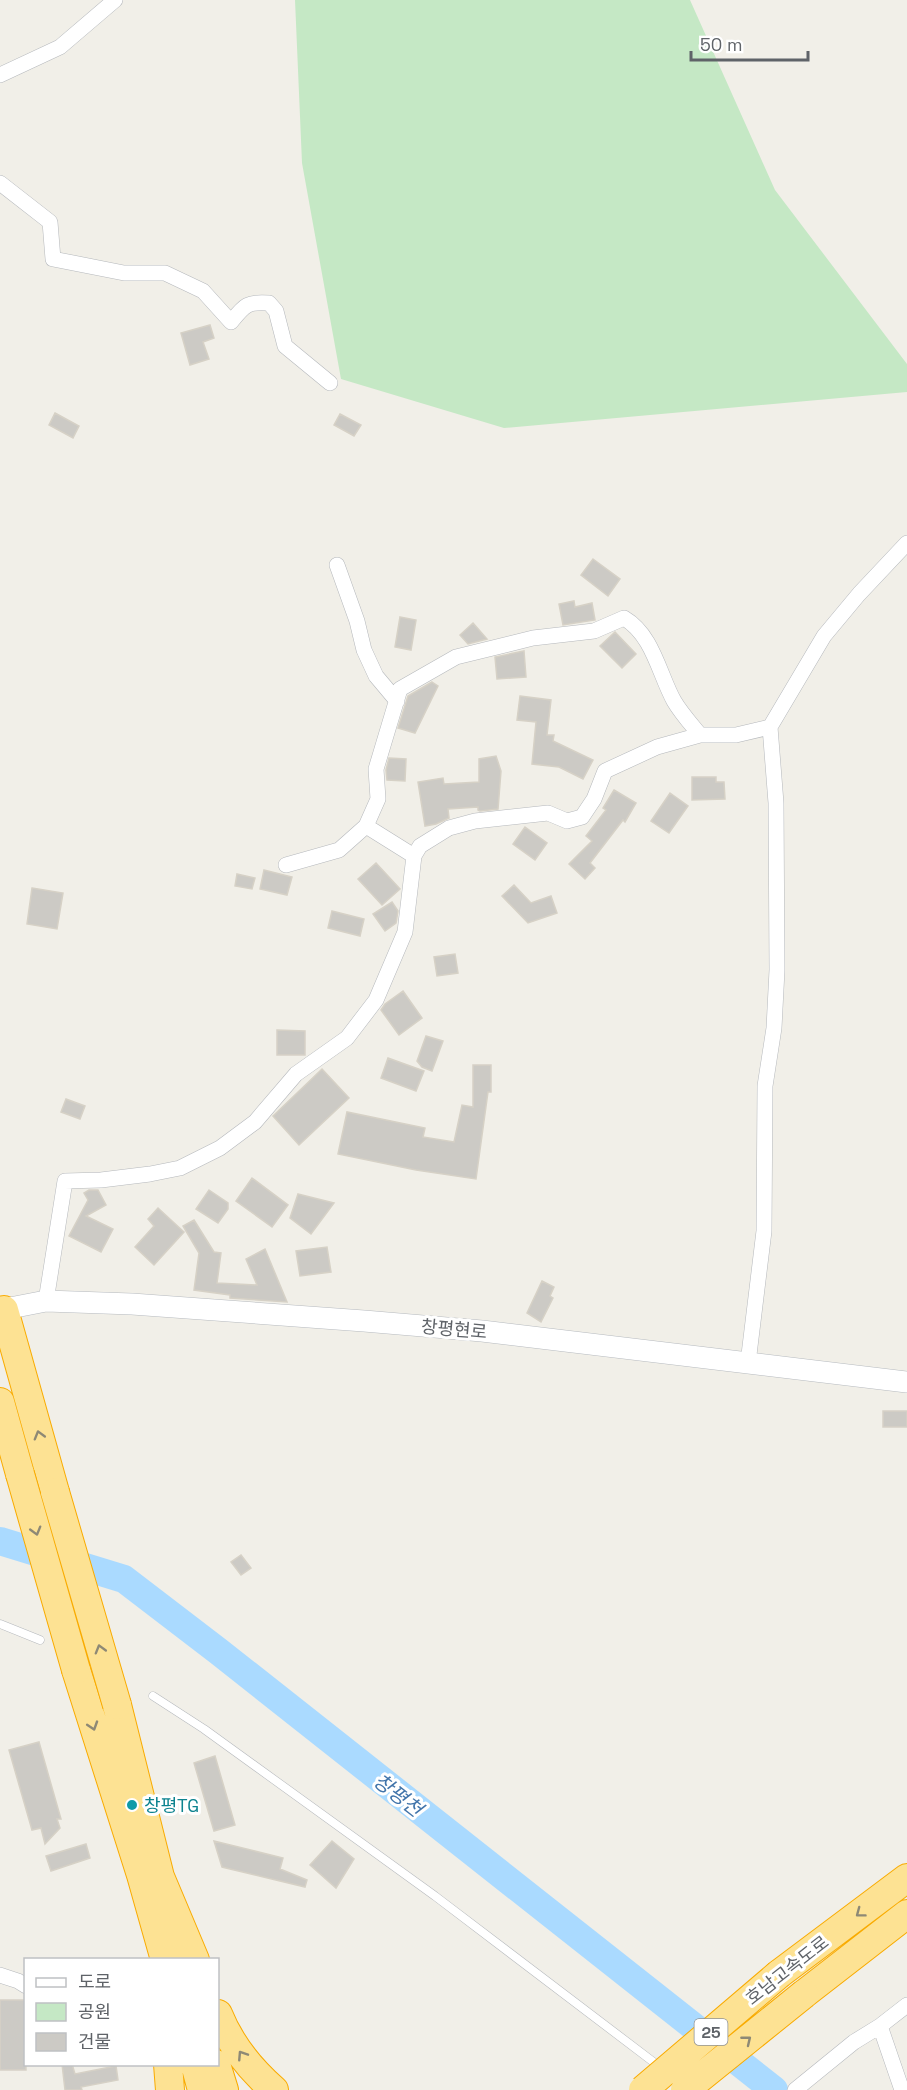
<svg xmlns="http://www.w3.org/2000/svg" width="907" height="2090" viewBox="0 0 907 2090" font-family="'Space Grotesk','Noto Sans KR',sans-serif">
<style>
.green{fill:#c5e8c5}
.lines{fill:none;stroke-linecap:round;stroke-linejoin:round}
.river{stroke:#aadaff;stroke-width:28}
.building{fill:#cccac5;stroke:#d6d1c6;stroke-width:1.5}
.service-casing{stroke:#b5b8bc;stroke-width:9}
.minor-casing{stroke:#b5b8bc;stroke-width:16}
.secondary-casing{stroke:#b6babf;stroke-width:22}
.motorway-casing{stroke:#f9ab00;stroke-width:30}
.service{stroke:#fff;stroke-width:8}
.minor{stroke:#fff;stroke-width:15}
.secondary{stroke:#fff;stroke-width:21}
.motorway{stroke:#fde293;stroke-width:28}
.motorway-bridge-casing{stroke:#f9ab00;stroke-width:30;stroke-linecap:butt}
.motorway-bridge{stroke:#fde293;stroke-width:28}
.oneway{stroke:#8e8975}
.culture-dot{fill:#0f9aa8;stroke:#fff;stroke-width:2}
.labels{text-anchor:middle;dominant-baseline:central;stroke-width:6;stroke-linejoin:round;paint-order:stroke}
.shield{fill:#fff;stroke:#8f9295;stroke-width:1.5}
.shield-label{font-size:16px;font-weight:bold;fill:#5f6368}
.street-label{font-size:18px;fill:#5f6368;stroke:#fff}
.culture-label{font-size:18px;fill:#0d838f;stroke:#fff;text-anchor:start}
.water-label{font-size:20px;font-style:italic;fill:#4174aa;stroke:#fff}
</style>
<rect width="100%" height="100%" fill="#f1efe8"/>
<!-- green -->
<path class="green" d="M295,0H690L775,190L907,364V392L504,428L341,379L302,163Z"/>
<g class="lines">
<!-- river -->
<path class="river" d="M0,1541L124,1579L218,1651L774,2090"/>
</g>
<!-- building -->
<path class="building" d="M210,325L214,338L203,342L209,359L190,365L181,333Z
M55,413L79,426L73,438L49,425Z
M340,414L361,425L354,436L334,425Z
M593,559L620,579L608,596L581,575Z
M574,601L575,607L592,603L595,620L563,625L559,604Z
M400,617L416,620L411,650L395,647Z
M473,623L487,639L468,644L460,635Z
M615,632L636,654L622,668L600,646Z
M524,651L526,677L497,679L495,657Z
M432,682L438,686L415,733L398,728L408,696Z
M520,696L551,700L547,735H554L553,741L593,760L583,779L559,767L532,764L536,722L517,720Z
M496,756L501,771L498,809L480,811L478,810V807L448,809L449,818L436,824L425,826L418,782L443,778L444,784L479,782V759Z
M389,758L406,759L405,781L387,780L386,770Z
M692,777H716V782H724L725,799L692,800Z
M614,790L636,803L625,822L623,820L590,863L595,868L585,879L569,864L592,841L586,836L606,810L603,808Z
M670,793L688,806L669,833L651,821Z
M525,827L547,843L535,860L513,844Z
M376,863L400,889L382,905L358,879Z
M264,870L292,877L287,895L260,889Z
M237,874L255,878L252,889L235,886Z
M514,885L531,903L551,896L557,913L528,923L502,896Z
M32,888L63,893L57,929L27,924Z
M392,902L398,911L396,923L385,931L373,914Z
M332,911L364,919L360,936L328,928Z
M455,954L458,973L437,976L434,957Z
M403,991L422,1018L399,1035L381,1010L385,1004Z
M277,1030L305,1031V1055H277Z
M426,1036L443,1041L432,1071L422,1067L417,1061Z
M388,1058L424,1071L416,1091L381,1078Z
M473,1065H491V1092H488L476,1179L416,1170L338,1154L347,1112L425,1128L423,1137L454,1142L462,1105L473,1107Z
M322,1069L349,1098L299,1145L273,1116Z
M66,1099L85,1106L80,1119L61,1112Z
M252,1178L288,1205L272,1227L236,1201Z
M89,1190H98L106,1205L86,1216L113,1229L101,1252L69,1236L88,1200L84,1193Z
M209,1190L228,1203V1209L218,1223L196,1209Z
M298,1194L334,1203L311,1234L290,1218Z
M158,1208L184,1232L154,1265L135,1247L154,1226L148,1219Z
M194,1220L214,1252L221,1253L217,1283L257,1285L246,1259L265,1249L287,1302L230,1298V1295L194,1290L199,1253L183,1226Z
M327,1247L331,1272L300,1276L296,1251Z
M542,1281L554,1287L550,1296L553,1298L541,1322L527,1313Z
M883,1411H907V1427H883Z
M241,1555L251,1568L241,1575L231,1562Z
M39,1742L61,1819H57L60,1828L45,1844L41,1828L32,1830L9,1750Z
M215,1756L235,1825L214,1831L194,1763Z
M214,1841L283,1858L280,1869L307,1880L305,1887L222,1867Z
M332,1841L354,1859L336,1888L310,1865Z
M86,1844L90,1858L51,1871L46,1856Z
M0,2000H25L26,2070H0Z
M62,2064H72L75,2074L116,2066L118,2080L81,2087L82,2090H65Z"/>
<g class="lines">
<!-- service casing -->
<g class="service-casing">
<path id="service" d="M0,1624L40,1640
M153,1696L204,1729L435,1896L660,2067"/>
</g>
<!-- minor casing -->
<g class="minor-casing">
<path id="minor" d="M0,75L60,47L115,0
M0,183L50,222L53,259L124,273H165L203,291L231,322C244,306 247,301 269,303L276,311L285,346L330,383
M337,565L357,621L364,650L376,676L397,701
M366,826L414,856
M286,865L339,850L366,826L378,799L376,769L400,689L456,657L533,638L594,631L624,618C653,635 659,674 674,701C681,713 691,724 700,735
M46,1301L65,1181L101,1180L150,1174L180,1168L220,1148L255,1122L296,1074L347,1038L376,1000L405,932L414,856L420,846L449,828L475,821L548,813L567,821L582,817L594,799L605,771L657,747L700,735H736L770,727
M748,1363L764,1231L765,1086L774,1028L777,970L776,803L770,727L824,636L859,594L907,543
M0,1975L18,1981L26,1986
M795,2090L854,2042L880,2026
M902,2090L880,2026L907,2005"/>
</g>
<!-- secondary casing -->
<g class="secondary-casing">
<path id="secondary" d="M0,1310L46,1301L132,1304L364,1321L482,1331L907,1382"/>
</g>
<!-- motorway casing -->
<g class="motorway-casing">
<path id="motorway" d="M4,1310L55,1492
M0,1402L20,1474
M76,1670L141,1875L165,1960
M117,1705L160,1877
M158,1872L195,1960
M779,1974L907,1878
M804,1994L907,1914
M218,2014C230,2044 250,2069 274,2090
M168,2064L170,2090
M195,2064L202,2090
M216,2064L224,2090"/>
</g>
<!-- service -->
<use href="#service" class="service"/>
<!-- minor -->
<use href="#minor" class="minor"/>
<!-- secondary -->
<use href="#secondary" class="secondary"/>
<!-- motorway -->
<use href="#motorway" class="motorway"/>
<!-- motorway-bridge casing -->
<g class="motorway-bridge-casing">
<path id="motorway-bridge" d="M20,1474L76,1670
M55,1492L117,1705
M643,2090L779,1974
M685,2090L804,1994"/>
</g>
<!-- motorway-bridge -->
<use href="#motorway-bridge" class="motorway-bridge"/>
</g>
<!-- one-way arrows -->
<defs><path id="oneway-chevron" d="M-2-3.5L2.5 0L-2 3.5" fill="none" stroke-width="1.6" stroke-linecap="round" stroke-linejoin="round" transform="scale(1.5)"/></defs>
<g class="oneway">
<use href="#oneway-chevron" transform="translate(39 1435) rotate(-106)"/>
<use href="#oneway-chevron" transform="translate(36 1531) rotate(74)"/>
<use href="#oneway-chevron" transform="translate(100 1649) rotate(-106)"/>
<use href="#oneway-chevron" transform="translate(93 1726) rotate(72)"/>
<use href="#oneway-chevron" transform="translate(860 1913) rotate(143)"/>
<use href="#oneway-chevron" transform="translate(747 2040) rotate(-39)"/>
<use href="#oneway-chevron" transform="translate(242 2055) rotate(-123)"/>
</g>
<!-- markers -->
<circle class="culture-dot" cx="132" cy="1805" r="6"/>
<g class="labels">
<!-- shield labels -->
<rect class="shield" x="694.5" y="2019" width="33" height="26" rx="4.5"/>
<g class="shield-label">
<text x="711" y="2032">25</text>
</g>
<!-- street labels -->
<g class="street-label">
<text transform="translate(454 1329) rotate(5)">창평현로</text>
<text transform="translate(787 1970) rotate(-38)">호남고속도로</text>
</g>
<!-- culture labels -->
<g class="culture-label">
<text x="144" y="1805">창평TG</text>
</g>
<!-- water labels -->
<g class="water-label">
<text transform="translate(398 1795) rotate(38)">창평천</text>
</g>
</g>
<!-- legend -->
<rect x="24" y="1958" width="195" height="108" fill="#ffffff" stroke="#bfc1c3" stroke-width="1.5"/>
<rect x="36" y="1978" width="30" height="9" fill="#ffffff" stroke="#bfc1c3" stroke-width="1.5"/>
<text x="78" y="1988" font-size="18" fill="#5f6368">도로</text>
<rect x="36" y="2003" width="30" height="18" fill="#c5e8c5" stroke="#bfc1c3" stroke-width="1.5"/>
<text x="78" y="2018" font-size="18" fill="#5f6368">공원</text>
<rect x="36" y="2033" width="30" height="18" fill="#cccac5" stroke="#bfc1c3" stroke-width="1.5"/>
<text x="78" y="2048" font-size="18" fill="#5f6368">건물</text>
<!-- scale -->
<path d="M691 51v9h117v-9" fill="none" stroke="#5f6368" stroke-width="3"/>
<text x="700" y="51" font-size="18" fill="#5f6368" stroke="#ffffff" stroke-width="4.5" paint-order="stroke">50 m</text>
</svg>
